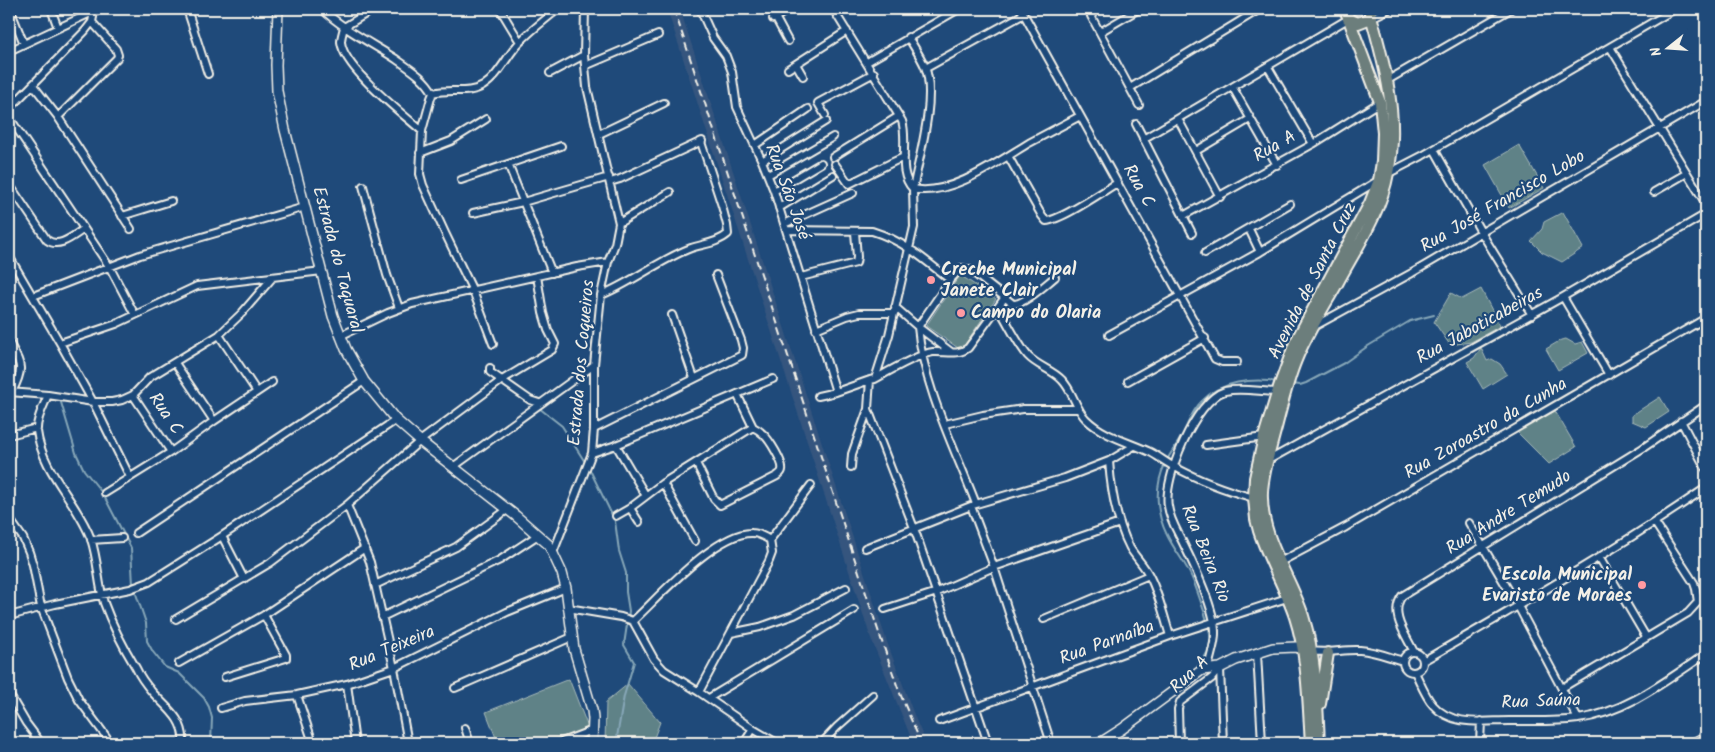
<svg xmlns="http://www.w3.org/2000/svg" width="1715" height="752" viewBox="0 0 1715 752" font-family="Kalam,sans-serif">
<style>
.built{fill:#34547e}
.green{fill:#5e8287;stroke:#a9bab8}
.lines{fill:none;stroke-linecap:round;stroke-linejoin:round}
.stream{stroke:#87a7b8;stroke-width:2}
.street-casing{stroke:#f4f1e8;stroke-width:10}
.secondary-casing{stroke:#f4f1e8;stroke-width:12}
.primary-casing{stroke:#f4f1e8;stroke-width:14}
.street{stroke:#1f4a7a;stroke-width:6}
.secondary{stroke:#1f4a7a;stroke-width:9}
.primary{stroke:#6c7e7c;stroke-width:10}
.rail{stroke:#f4f1e8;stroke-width:2;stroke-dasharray:8 4;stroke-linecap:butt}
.poi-dot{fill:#ff9aa2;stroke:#1f4a7a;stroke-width:2}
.labels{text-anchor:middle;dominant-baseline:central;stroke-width:4.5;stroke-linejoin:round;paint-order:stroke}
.street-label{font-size:18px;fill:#f4f1e8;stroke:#1f4a7a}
.poi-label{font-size:18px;font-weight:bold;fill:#f4f1e8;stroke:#1f4a7a;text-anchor:start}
</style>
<rect width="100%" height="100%" fill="#1f4a7a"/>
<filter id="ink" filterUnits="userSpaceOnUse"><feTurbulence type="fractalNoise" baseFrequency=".02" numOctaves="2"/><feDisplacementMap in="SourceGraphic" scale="10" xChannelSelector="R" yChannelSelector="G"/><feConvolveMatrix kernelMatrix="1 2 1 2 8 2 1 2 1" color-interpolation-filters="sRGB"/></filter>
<g filter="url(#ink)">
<!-- built -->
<path class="built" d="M667,9H680L887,642L916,720L926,743H913L870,636Z"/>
<!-- green -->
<path class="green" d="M1519,145L1544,188L1509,208L1485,165Z
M1563,212L1583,248L1562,262L1542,252L1531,241L1542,229L1544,222Z
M960,275L996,299L961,350L926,326Z
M1481,289L1500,326L1471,342L1450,345L1434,322L1451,293L1462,299Z
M1566,339L1575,344L1582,342L1588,353L1558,370L1546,349L1561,340Z
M1481,348L1487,361L1492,359L1500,364L1507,374L1483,389L1467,362L1474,358Z
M1660,397L1669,412L1646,427L1632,421V415Z
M1555,411L1576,447L1549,464L1517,432Z
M569,679L589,730L556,743H498L486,712Z
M628,684L660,722L652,743H605L606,702Z"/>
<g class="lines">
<!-- stream -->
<path class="stream" d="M1292,384L1300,385L1306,383L1344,363L1368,346L1410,321L1434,315
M60,399L76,453L84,470L103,494L131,548L133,585L146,623L147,641L153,652L165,667L179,673L204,698L209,707L212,718L211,743
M539,408L562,426L585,462
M1167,460C1171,452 1177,445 1181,437C1188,425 1191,411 1202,401C1221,381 1252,378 1278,382
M1165,464C1154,487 1156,513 1167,535C1174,550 1186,563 1192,578C1197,589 1200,600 1204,611C1212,635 1215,647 1197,668
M589,468L615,521L619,551L626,573V592L629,611L624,645L634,662L624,696L616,743"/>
<!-- street casing -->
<g class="street-casing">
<path id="street" d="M10,9L24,44
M51,9L58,28
M187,9L208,74
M322,9C343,29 371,43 396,59C410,69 425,78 433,93
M374,9L344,27C343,32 341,37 341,42C344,69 402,113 422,131
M500,9L520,42
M700,9L713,38L726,56L732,72L737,107L762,161L774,191L836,392
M833,9L902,121C909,142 896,172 913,189L914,227L889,335L875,379L870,380L868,409L852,454L851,467
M1021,9L1215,359L1222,362H1237
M1091,16L1139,105
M775,17L788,41
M1371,18L1389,9
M773,19L789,9
M1100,32L1139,9
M908,37C914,47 921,57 925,67C937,96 919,158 913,189C950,197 999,161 1029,143C1046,134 1063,125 1080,116
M1610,47L1706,204
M9,51L99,9
M867,62L959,9
M796,64L803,76
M585,66L658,35
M1268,67L1313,144
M926,68L1024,14
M788,69L847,31
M550,73L584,55
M1388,80L1511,9
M33,85L58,117L131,229
M1130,88L1260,9
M1233,88L1277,165
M433,93L431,98L422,131L420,174L423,185L445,233L473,291L493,344
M433,93C449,88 468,95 483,86C499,76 507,55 520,42C531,30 545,20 558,9
M9,109L85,31L92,22L94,12
M825,115L818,103L874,73
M9,117L109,266L135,315
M58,117L117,58L118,55L116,49L92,22
M1178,119L1220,197
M1136,124L1192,233
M599,134L664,103
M1143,139L1348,19
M755,145L808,109
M1434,149L1481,232L1532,315
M1196,151L1250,119
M420,153L451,141L486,119
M1008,156L1042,216L1046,221C1062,220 1102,192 1117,183
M833,157L899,116
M762,161L826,121
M508,164L552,273
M835,164L849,184L893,162L904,157
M1389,173L1422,156L1675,9
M768,175L833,137
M461,180L561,146
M610,182L620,179L702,141
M9,184L47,240C59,249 73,236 84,229
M363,186L387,275L399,308
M774,191L821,163
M1654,192L1687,173
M779,208L833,175
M473,213L523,202L609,177
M122,216L171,201
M1183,216L1313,144L1380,102
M619,223L670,192
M784,224L853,193
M1249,229L1260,252
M786,230L872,231C904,241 924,259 950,280
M1205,253L1290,204
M9,256L60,343L93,402L130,477
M801,277L856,263L857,257L855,232
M601,295C633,282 659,260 691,248C703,244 718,243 728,234L727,225L722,206L701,142
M33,296L140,255L305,207
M1563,297L1609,375
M895,307L918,327L951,352
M998,307C1008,323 1017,343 1028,356C1037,366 1053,370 1062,380C1073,391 1075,408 1086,419C1103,436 1129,442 1150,452C1158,456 1165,462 1173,466C1198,480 1225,490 1254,498
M672,315L694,378
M918,327L950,280L961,268L970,270L1013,304C1024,305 1046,284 1055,277
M918,327C923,386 955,449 976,504
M1313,327L1412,273L1706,101
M816,329L847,316L859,313H894
M219,335L257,392
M1109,335L1260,252L1379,180
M340,336L388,313L412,304L577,267L608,262
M9,342C21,365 25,367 12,392
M60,343L116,324L197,286L322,271
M175,363L214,421
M490,368V372L530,400L539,403
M875,379C889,371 918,354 933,352C946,351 957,356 968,348L998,307L1005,297
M1128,381L1205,338
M9,392L48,395L93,402H112L122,400L133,395L150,377L219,335L242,313L273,277
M48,395C44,405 36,419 37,431C42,472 77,501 91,539C98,560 98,582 104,603C112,625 124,648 136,668C140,677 147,686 153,693C167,708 185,720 183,743
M133,395L171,452
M818,396L836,392L870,380
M868,409L914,528L988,743
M1681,421L1706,469
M945,424L983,415L1023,409H1079
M594,429L742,355L743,348L741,340L716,275
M9,435L37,428
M616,445L646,496
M1206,445L1264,437
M1134,446L1109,461C1111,491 1116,521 1130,548C1136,558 1145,566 1150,577C1159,595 1164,616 1170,636
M592,453L616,445L773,379
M1267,461L1563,297L1706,214
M696,463L714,499L720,505L777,476C779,474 782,473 782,470C784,463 769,439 763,434C760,431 757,429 753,427
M453,467L594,365
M663,483L695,541
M105,493L171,452L214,421L272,382
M347,505L370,562L394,668L408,743
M971,506L994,567L1051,743
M630,508L639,522
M616,516L630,508L663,483L753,427L737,394
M9,518L23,538L29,552L33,565L41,607L68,678L79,700L111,743
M1469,523L1518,606L1578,719
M136,533L364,381
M222,536L244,579
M91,540L122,538
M770,540L811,485
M865,548L976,504L1065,478L1109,461
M553,553L592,453L594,429V365L601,295L608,262L615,244L619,223L587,87L584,55L585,9
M1599,557L1646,637
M1280,562L1346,527L1706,318
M375,585L456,547L507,510
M568,608L621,617L633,621L654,659L664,670L699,692L753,729L777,743
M885,609L937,592L994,567L1120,523
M9,616L55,604L130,589L149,582L222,536L396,420
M382,617L500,560L538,535
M176,619L270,563L347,505L420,441L502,380L552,350L555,344L548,330L543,313L537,276
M1044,619L1149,575
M633,621C659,597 716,532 752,533C759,533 765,537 770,540
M731,633L760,627L794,615L846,588
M1311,651C1329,654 1343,649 1360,650C1375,651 1389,657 1403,661
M1403 662a10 10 0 1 1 20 0a10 10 0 1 1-20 0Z
M1414,652C1406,635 1389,614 1402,596L1643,448L1706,405
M1257,653L1262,743
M1423,661C1519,606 1615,550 1706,488
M179,663L264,615L365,548
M1208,668C1210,657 1215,645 1215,634C1216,612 1194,565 1184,545C1178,532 1170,521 1168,506C1163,479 1195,400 1225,391C1241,387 1261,392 1278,392
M1220,668L1223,743
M1415,672C1420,682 1425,696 1433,705C1452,727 1483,721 1509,721C1531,721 1555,722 1578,719C1625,713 1667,680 1706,654
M225,677L286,658V655L264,615
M347,684L355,743
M455,688L572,637
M1562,688L1688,613L1698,602L1696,589L1694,583L1655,523
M699,692L769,561L772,553L770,540
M9,694L26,723L41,743
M297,695L313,743
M709,698L854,610
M221,708L245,701L297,695L347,684L394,668L507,612L566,588
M939,721L1170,636L1287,598
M465,728L470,743
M559,743L593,730
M744,743L753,729
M822,743L837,727L873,695
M1179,743L1178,709L1180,702L1212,678L1220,668
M1480,743L1481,721
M1692,743L1706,735"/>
</g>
<!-- secondary casing -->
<g class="secondary-casing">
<path id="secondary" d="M278,9L276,65L277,91L285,130L333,316L346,349L364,381L396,420L420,441L516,516L549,545L562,573L566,588L574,649L592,710L593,719L592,743
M1100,743L1122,729L1202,670L1220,668L1236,660L1273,648L1296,647L1309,650"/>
</g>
<!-- primary casing -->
<g class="primary-casing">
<path id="primary" d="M1348,19L1358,23L1371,18
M1320,704L1328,653
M1311,743C1308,701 1308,657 1295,617C1285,587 1269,561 1259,531L1256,519L1254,498L1255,478L1264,437L1279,387L1295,343L1370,203L1379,180L1382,162L1383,133L1380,102L1345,9
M1319,743C1317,701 1316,657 1303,616C1290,575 1260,538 1262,492C1263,473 1269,454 1274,435C1281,410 1286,384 1296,360C1307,333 1324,307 1338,282C1357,247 1381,212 1388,173C1400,117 1384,62 1369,9"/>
</g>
<!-- street -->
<use href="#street" class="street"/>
<!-- secondary -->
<use href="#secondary" class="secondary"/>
<!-- primary -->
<use href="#primary" class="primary"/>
<!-- rail -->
<path class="rail" d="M674,9L879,633L899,691L921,743"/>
</g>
</g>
<!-- markers -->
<g class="poi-dot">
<circle cx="931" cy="280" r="5"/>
<circle cx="961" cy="313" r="5"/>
<circle cx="1642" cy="585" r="5"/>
</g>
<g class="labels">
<!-- street labels -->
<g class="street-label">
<text transform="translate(1275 147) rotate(-30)">Rua A</text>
<text transform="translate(1138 186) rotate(61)">Rua C</text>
<text transform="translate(787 192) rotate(70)">Rua São José</text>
<text transform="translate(1503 202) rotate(-30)">Rua José Francisco Lobo</text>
<text transform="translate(337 260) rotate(75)">Estrada do Taquaral</text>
<text transform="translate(1313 281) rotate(-63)">Avenida de Santa Cruz</text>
<text transform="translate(1480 326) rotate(-29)">Rua Jaboticabeiras</text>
<text transform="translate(582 363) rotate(-85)">Estrada dos Coqueiros</text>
<text transform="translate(165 414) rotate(56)">Rua C</text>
<text transform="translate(1486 429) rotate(-30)">Rua Zoroastro da Cunha</text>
<text transform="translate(1509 513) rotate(-32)">Rua Andre Temudo</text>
<text transform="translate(1205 554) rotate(68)">Rua Beira Rio</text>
<text transform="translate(1107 643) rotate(-20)">Rua Parnaíba</text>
<text transform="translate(392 649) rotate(-23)">Rua Teixeira</text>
<text transform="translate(1190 675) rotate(-43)">Rua A</text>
<text transform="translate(1541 702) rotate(-2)">Rua Saúna</text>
</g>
<!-- poi labels -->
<g class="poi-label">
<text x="941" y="270">Creche Municipal<tspan x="941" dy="21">Janete Clair</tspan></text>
<text x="971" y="313">Campo do Olaria</text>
<text x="1632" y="575" text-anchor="end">Escola Municipal<tspan x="1632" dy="21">Evaristo de Moraes</tspan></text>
</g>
</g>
<!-- margin -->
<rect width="1715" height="752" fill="none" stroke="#1f4a7a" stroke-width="30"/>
<rect x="15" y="15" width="1685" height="722" fill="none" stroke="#f4f1e8" stroke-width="2" filter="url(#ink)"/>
<!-- north arrow -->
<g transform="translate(1668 48) rotate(253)" stroke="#1f4a7a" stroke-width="4" paint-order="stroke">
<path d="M0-4L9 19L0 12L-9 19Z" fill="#f4f1e8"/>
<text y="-8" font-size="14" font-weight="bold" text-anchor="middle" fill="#f4f1e8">N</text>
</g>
</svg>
